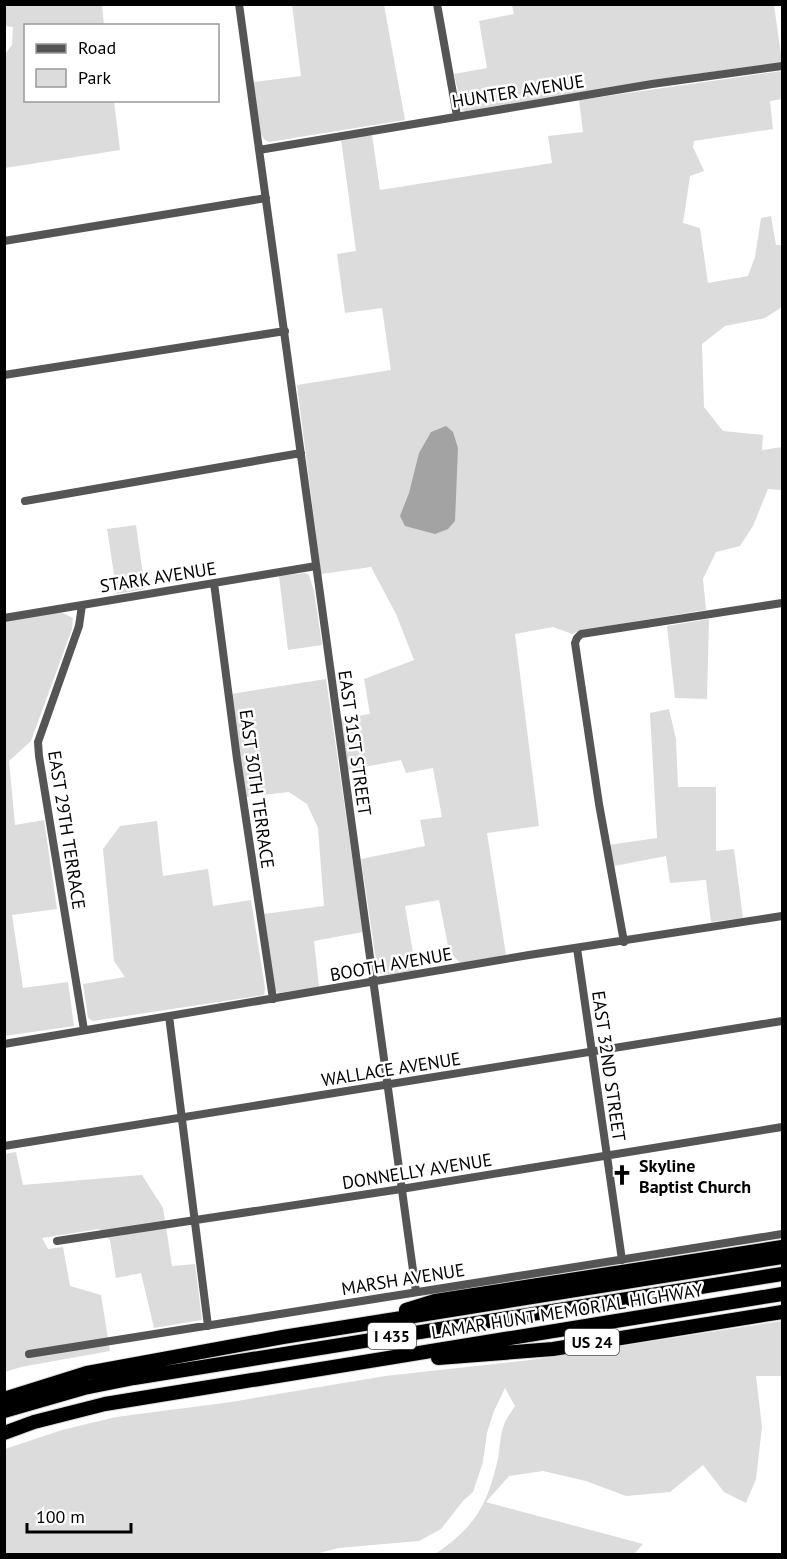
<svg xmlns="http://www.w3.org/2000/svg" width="787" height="1559" viewBox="0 0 787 1559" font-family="'PT Sans',sans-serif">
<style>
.green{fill:#dcdcdc}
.water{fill:#a3a3a3}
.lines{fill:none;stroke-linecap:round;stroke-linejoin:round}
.motorway-casing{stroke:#dbdbdb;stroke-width:16}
.minor{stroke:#555;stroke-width:8}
.motorway{stroke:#000;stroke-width:14}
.labels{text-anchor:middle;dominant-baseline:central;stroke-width:5;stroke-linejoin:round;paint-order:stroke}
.shield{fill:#fff;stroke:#4c4c4c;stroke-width:1.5}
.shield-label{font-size:16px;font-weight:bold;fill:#000}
.street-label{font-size:18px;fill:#000;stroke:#fff}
.poi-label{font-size:18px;font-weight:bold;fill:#000;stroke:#fff;text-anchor:start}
</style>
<rect width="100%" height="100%" fill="#fff"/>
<!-- green -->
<path class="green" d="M5,5H102L104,25L26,26V100L114,101L120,150L5,168V54L12,45L13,27L5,26Z
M292,5H384L405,120L269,142L264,139L260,133L253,82L301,76Z
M512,5H774L782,62L682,76L466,111L462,110L454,74L487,68L479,21L514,14Z
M782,71V99L770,101L773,129L694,141L693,147L704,171L690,176L683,223L700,228L708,283L748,276L755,257L761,218L771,216L776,245H782V307L765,318L725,326L702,344L704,407L723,431L763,435L762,450L782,447V490L768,489L753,526L740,546L716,552L703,579L706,610L582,630L572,634L553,627L515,634L539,826L487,833L506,955L460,963L449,951L439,900L405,906L416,970L384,975L380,973L377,967L361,859L425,846L420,820L442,817L433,768L406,773L401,760L348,770L340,719L370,714L364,679L414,660L396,614L371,567L321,574L297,385L391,370L382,308L345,313L337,254L356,251L341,139L372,135L380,190L552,163L548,136L583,132L579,100Z
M136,525L145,589L117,594L107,529Z
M305,573L309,575L314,591L322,645L288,650L279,576Z
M61,612L73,618L72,629L31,741L9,761L15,825L44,820L57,909L12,915L23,988L68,982L74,1026L5,1036V621Z
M709,619L707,699L675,698L667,626Z
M326,679L363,932L314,941L319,987L278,993L275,990L264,914L324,906L318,828L307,804L289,792L246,797L231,694Z
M669,709L676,739L678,787H716V851L734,849L743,918L711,922L706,880L670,883L666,856L614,866L609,845L657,838L650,713Z
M157,821L163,876L208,869L213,906L251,900L265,988L264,995L93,1021L88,1018L83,984L125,977L114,961L103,849L120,826Z
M16,1152L23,1185L142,1175L163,1208L172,1266L195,1264L202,1320L154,1328L141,1273L116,1278L110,1240L99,1229L42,1238L48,1249L63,1247L70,1286L101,1295L110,1351L21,1367L5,1372V1154Z
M782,1321V1376H756L762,1427L756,1479L746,1503L724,1492L703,1465L670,1492L626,1496L586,1481L543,1471L509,1476L486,1502L643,1544L634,1554H435C475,1527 487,1506 498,1459C500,1447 500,1433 505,1422C508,1416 512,1411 515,1406L505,1388L494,1411L487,1433L483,1462L473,1492L463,1501L441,1529L419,1541L339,1548L315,1554H5V1449L62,1430L116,1417L231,1402L385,1376L530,1360Z"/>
<!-- water -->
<path class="water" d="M446,426L453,432L458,448L455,521L448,529L435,534L405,526L400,516L409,493L419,453L431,432Z"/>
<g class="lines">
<!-- motorway casing -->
<g class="motorway-casing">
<path id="motorway" d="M406,1310L435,1301L782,1247
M438,1358L553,1349L782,1312
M4,1399L87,1373L283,1337L782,1257
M4,1411L84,1388L134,1378L782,1274
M4,1433L34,1422L105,1404L782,1294"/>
</g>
<!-- minor -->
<path class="minor" d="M239,4L416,1292
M437,4L457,116
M259,150L652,84L782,66
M4,241L266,198
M4,375L285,331
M25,501L301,453
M214,583L237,759L273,999
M82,605L79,626L38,742L39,756L84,1030
M4,618L316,566
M624,942L599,804L575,643L577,638L581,634L782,603
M577,948L622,1260
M169,1016L208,1326
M4,1044L529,955L782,916
M4,1146L782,1021
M57,1241L401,1189L782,1127
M29,1354L782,1234"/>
<!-- motorway -->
<use href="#motorway" class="motorway"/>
</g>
<!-- icons -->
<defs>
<g id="church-bare" transform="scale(1.62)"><path d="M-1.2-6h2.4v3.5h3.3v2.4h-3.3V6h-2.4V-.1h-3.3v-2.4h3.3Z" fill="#000" stroke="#fff" stroke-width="2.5" paint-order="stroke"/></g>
</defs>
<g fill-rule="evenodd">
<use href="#church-bare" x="622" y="1175"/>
</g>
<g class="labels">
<!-- shield labels -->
<g class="shield">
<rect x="368" y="1323" width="48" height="26" rx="4.5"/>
<rect x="565" y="1329" width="54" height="26" rx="4.5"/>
</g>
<g class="shield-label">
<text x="392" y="1336">I 435</text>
<text x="592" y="1342">US 24</text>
</g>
<!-- street labels -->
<g class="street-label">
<text transform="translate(518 91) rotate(-9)">HUNTER AVENUE</text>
<text transform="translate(158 577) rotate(-9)">STARK AVENUE</text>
<text transform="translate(355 743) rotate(82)">EAST 31ST STREET</text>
<text transform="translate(257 789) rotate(82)">EAST 30TH TERRACE</text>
<text transform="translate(67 830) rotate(81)">EAST 29TH TERRACE</text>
<text transform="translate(391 964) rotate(-10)">BOOTH AVENUE</text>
<text transform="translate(609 1066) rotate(82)">EAST 32ND STREET</text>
<text transform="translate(391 1069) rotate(-9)">WALLACE AVENUE</text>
<text transform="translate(417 1171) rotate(-9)">DONNELLY AVENUE</text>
<text transform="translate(403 1279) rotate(-9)">MARSH AVENUE</text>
<text transform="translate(567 1311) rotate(-9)">LAMAR HUNT MEMORIAL HIGHWAY</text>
</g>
<!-- poi labels -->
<g class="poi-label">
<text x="639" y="1165">Skyline<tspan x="639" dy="21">Baptist Church</tspan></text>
</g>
</g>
<!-- border -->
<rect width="787" height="1559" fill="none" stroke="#000000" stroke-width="12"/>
<!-- legend -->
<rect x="24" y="24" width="195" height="78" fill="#ffffff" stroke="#999999" stroke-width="1.5"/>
<rect x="36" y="44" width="30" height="9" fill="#555555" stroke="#999999" stroke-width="1.5"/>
<text x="78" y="54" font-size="18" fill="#000000">Road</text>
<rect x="36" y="69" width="30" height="18" fill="#dcdcdc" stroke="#999999" stroke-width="1.5"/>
<text x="78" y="84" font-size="18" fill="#000000">Park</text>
<!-- scale -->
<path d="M27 1523v9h104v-9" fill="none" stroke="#000000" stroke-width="3"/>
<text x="36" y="1523" font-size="18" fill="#000000" stroke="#ffffff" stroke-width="4.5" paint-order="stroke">100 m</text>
</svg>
